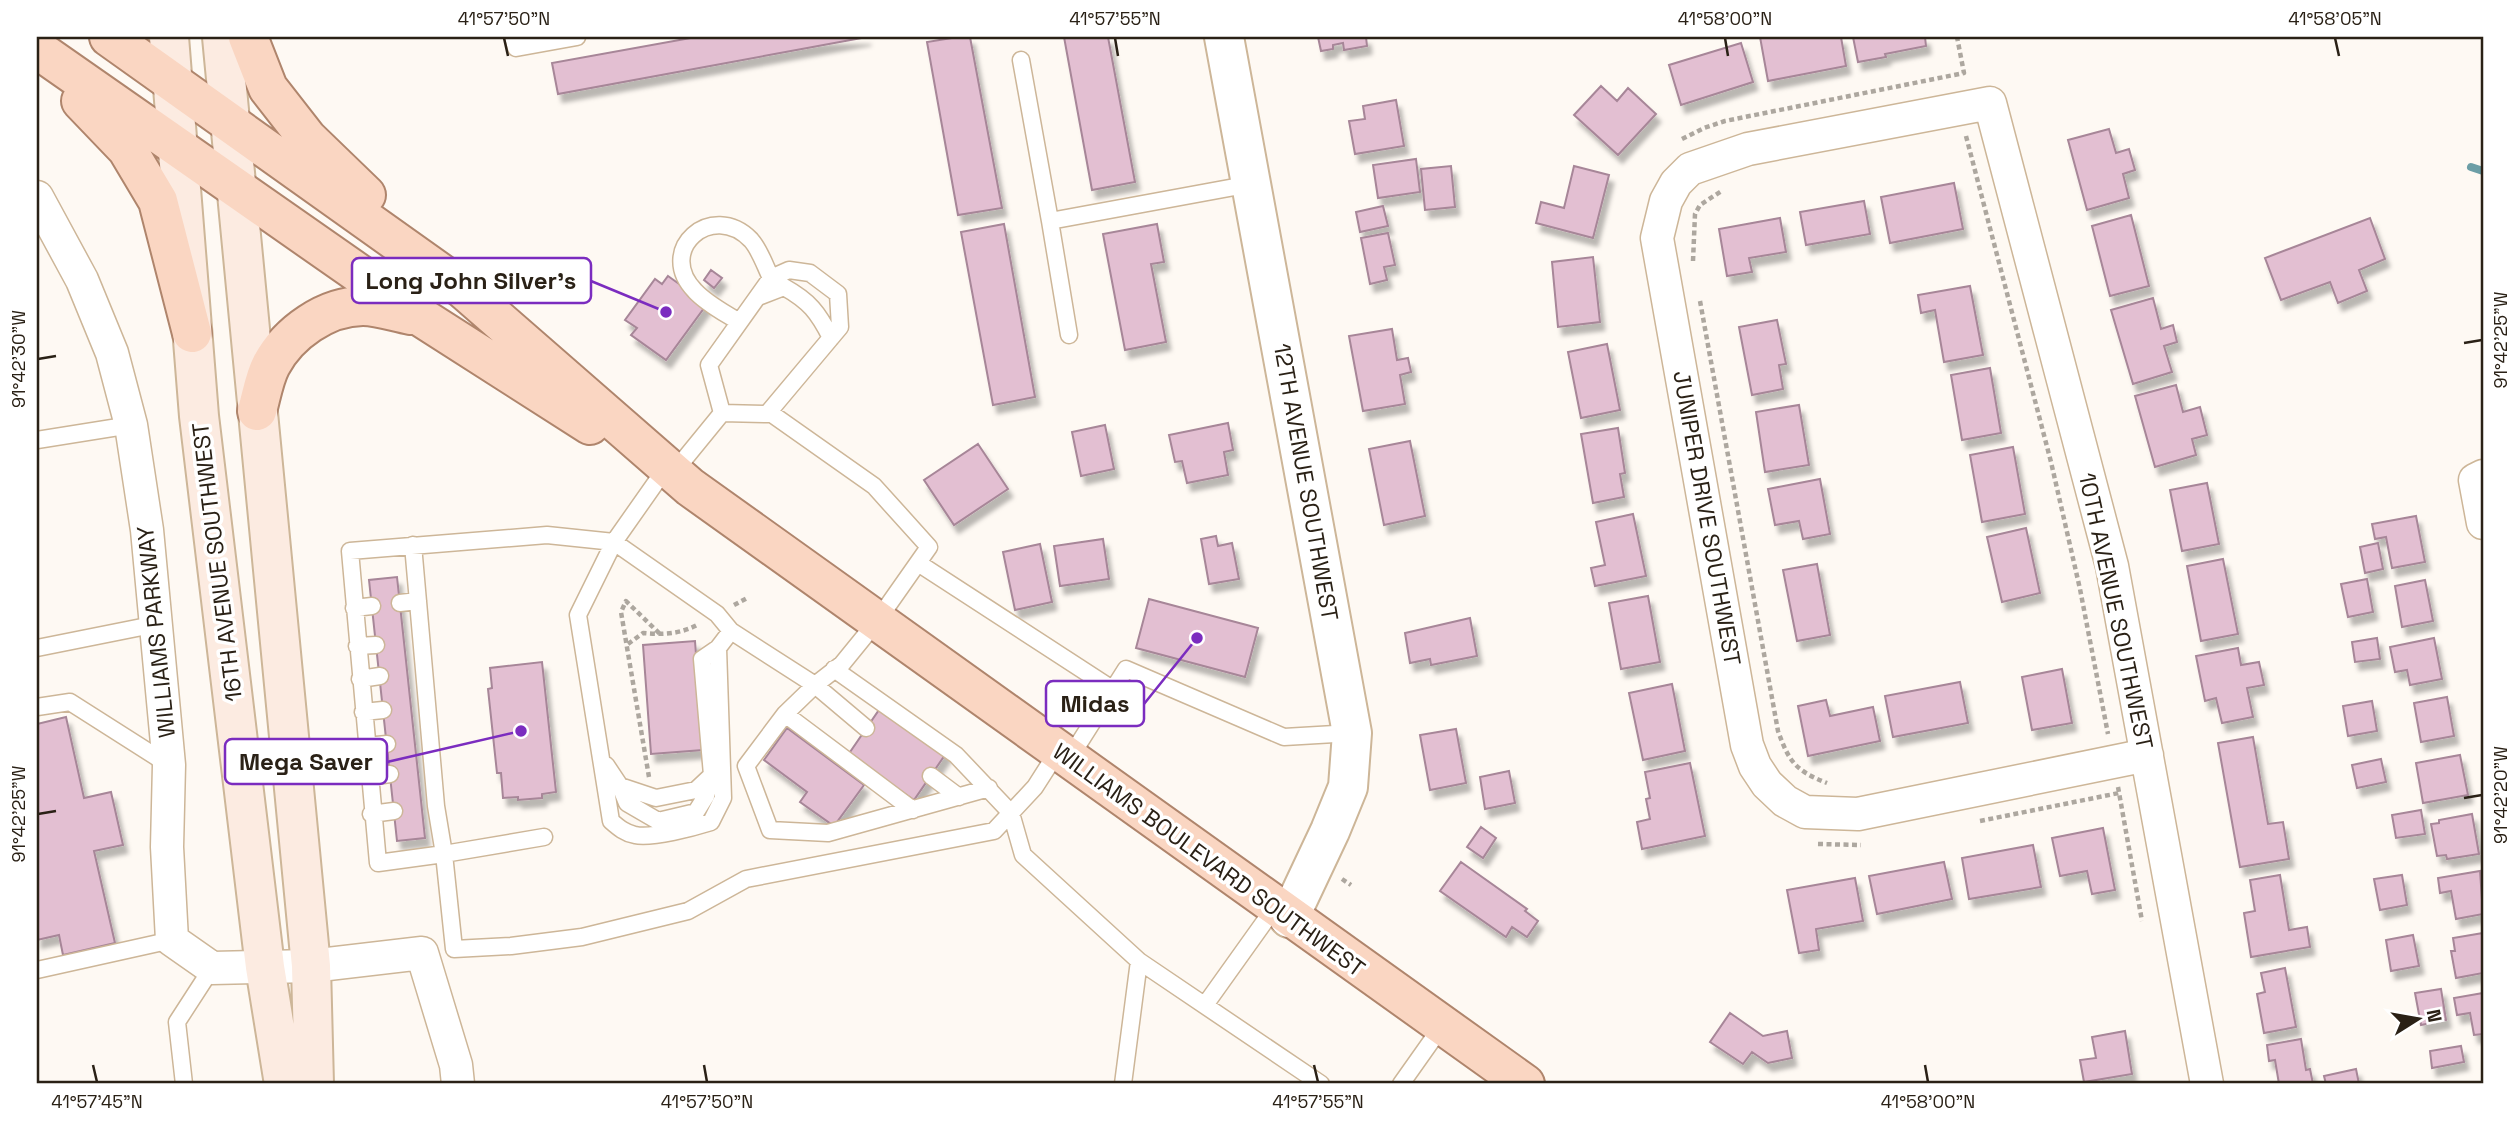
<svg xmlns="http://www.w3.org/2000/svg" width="2520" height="1121" viewBox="0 0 2520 1121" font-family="'Space Grotesk',sans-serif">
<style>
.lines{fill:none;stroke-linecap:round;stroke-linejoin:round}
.stream{stroke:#6c9ea6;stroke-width:8}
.building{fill:#e3bfd2;stroke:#a78698;stroke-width:2;filter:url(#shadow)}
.service-casing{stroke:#cdb698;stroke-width:19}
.minor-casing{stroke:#cdb698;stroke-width:35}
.tertiary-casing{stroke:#cdb698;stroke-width:42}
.secondary-casing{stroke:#cdb698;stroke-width:42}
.primary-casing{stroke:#af856c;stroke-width:42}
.path{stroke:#ada79f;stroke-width:4.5;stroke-dasharray:5 3.5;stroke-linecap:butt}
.service{stroke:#fff;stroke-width:16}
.minor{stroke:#fff;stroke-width:32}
.tertiary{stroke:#fff;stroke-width:38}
.secondary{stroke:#fcebe1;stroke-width:38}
.primary{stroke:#fad6c2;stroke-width:38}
.ticks{fill:none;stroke:#2a2116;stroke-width:2.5}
.labels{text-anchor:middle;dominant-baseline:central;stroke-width:7;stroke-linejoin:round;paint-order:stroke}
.street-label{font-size:23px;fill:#2a2116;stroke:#fff}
.leader{fill:none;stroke:#7b2cbf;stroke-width:2.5}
.callout-dot{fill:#7b2cbf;stroke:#fff;stroke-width:2.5}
.callout{fill:#fff;stroke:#7b2cbf;stroke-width:2.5}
.callout-label{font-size:24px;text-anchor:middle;font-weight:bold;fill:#2a2116}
.neatline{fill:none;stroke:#2a2116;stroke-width:2.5}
.ticks-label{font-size:18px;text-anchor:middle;fill:#2a2116}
</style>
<defs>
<filter id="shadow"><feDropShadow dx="4.5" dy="8" stdDeviation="2" flood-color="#0004"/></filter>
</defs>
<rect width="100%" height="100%" fill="#fef9f3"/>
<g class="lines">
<!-- stream -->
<path class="stream" d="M2471,167L2483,171"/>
</g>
<!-- building -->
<path class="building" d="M696,37H867L558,94L552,63Z
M958,37H970L1002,208L958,215L927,42Z
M1064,37H1108L1135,182L1092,190Z
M1318,37H1366L1367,46L1344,50L1343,43L1333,45V49L1321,51Z
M1760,37H1841L1846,66L1768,81Z
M1853,37H1925L1926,46L1885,54L1886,57L1858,62Z
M1741,43L1753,82L1681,105L1669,65Z
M1601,86L1617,101L1628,88L1656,114L1618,155L1574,115Z
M1396,100L1404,146L1355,154L1349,121L1365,119L1363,106Z
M2109,129L2116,153L2129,149L2135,170L2123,174L2129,198L2087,210L2068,140Z
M1416,159L1420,192L1378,198L1373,165Z
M1451,166L1455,207L1425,210L1421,169Z
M1574,166L1609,175L1593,238L1536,223L1541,202L1564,208Z
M1954,183L1963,229L1890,243L1881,197Z
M1864,201L1870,234L1806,245L1800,212Z
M1383,206L1388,226L1360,232L1356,212Z
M2131,215L2149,286L2110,296L2092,226Z
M1780,218L1786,252L1749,258L1752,272L1727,276L1719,229Z
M2370,218L2385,259L2359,270L2367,291L2338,303L2330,282L2281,300L2265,258Z
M1004,224L1035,397L993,405L961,232Z
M1157,224L1164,262L1151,264L1166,342L1125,350L1103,234Z
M1388,233L1395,265L1384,267L1387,280L1370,284L1361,238Z
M1593,257L1600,322L1558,327L1552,262Z
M711,270L722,278L714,288L704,280Z
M668,276L707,304L666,360L631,335L637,328L625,320L655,279L662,284Z
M1970,286L1983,355L1944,362L1935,310L1921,313L1918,295Z
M2153,298L2161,329L2173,325L2177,342L2164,346L2172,372L2133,384L2111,310Z
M1777,320L1786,364L1779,365L1783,389L1752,395L1739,327Z
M1392,329L1397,360L1408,358L1411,372L1400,375L1405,404L1363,411L1349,336Z
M1607,344L1620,410L1581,418L1568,352Z
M1990,368L2001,433L1962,440L1951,375Z
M2176,385L2183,412L2200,407L2207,435L2192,439L2196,455L2155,467L2135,396Z
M1799,405L1809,465L1765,472L1756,412Z
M1228,423L1233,450L1224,452L1228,475L1187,483L1182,461L1175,462L1169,435Z
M1105,425L1114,469L1081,476L1072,432Z
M1618,428L1625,473L1620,474L1624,497L1593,503L1581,434Z
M1410,441L1425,516L1384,525L1369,449Z
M978,444L1008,489L954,525L924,480Z
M2013,447L2025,514L1982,522L1970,455Z
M1820,479L1830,534L1803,539L1799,521L1775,525L1768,489Z
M2207,483L2219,544L2182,551L2170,490Z
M1633,514L1646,576L1595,586L1591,568L1605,565L1596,522Z
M2416,516L2425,562L2392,568L2386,537L2375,539L2372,524Z
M2026,528L2040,593L2002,602L1987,537Z
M1216,536L1218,546L1232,543L1239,579L1209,584L1201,539Z
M1103,539L1109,579L1060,586L1054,546Z
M2378,543L2383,569L2365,573L2360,547Z
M1040,544L1052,602L1015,610L1003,552Z
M2223,559L2238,634L2201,641L2187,566Z
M1817,564L1830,635L1797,641L1783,570Z
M397,577L425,838L397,841L369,580Z
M2367,579L2373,612L2348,617L2341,584Z
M2425,580L2433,621L2402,627L2395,586Z
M1648,596L1660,662L1621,669L1609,603Z
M1149,599L1258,628L1245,677L1136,648Z
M1470,618L1477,656L1431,665L1430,659L1410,663L1405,633Z
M2377,638L2380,659L2355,662L2352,642Z
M2434,638L2442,679L2410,685L2407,670L2395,672L2390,647Z
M695,641L703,750L651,754L643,645Z
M2238,648L2241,665L2259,662L2264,685L2247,688L2253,717L2222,723L2216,698L2205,701L2196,656Z
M542,662L556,792L542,794V798L518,800V797L503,798L501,773H497L488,689L492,688L490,668Z
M2062,669L2072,723L2032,730L2022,677Z
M1960,682L1968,723L1893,737L1885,696Z
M1672,684L1685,751L1643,760L1629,693Z
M2447,697L2454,736L2421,742L2414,703Z
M1826,700L1830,716L1873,707L1880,741L1808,756L1798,706Z
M2372,701L2377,731L2348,736L2343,706Z
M881,707L947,752L914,800L848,755Z
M66,717L84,798L111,792L123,845L94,851L115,943L63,955L59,935L37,940V724Z
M787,728L864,785L834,826L800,802L807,792L764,760Z
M1456,729L1466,783L1430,790L1420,735Z
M2253,737L2268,824L2283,822L2289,859L2240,867L2218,743Z
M2460,755L2468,795L2423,803L2416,763Z
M2381,759L2386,782L2357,788L2352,765Z
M1690,763L1705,836L1642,849L1637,822L1650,819L1646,799L1650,798L1645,772Z
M1509,771L1515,803L1485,809L1480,777Z
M2421,810L2425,834L2396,838L2392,815Z
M2472,814L2479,854L2447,859L2446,855L2437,856L2431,824L2439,823V820Z
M1481,827L1496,838L1483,858L1467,847Z
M2103,828L2115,890L2092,894L2087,871L2060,876L2052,838Z
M2033,845L2041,887L1969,899L1962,858Z
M1461,862L1527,909L1525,911L1538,921L1527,937L1512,927L1506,937L1440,891Z
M1944,862L1952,899L1877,914L1869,876Z
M2480,871L2483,914L2456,919L2451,891L2440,893L2438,878Z
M2280,875L2289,930L2307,927L2310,947L2251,957L2244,913L2255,911L2250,880Z
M2402,875L2407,905L2380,910L2374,879Z
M1855,878L1863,921L1816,929L1819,950L1799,953L1787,890Z
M2483,933V973L2456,978L2451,951H2455L2453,938Z
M2413,935L2419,966L2391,971L2386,940Z
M2285,968L2296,1027L2264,1033L2257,994L2265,992L2261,973Z
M2441,989L2446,1020L2421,1025L2415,993Z
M2483,993V1034L2474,1035L2470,1013L2457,1015L2454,998Z
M1730,1013L1763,1036L1787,1031L1792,1058L1768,1063L1752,1052L1743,1064L1710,1042Z
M2125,1031L2132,1074L2084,1082L2080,1060L2096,1058L2092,1037Z
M2301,1039L2306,1070L2310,1069L2313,1084H2279L2275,1060L2269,1061L2267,1045Z
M2461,1046L2464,1062L2432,1068L2430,1051Z
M2356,1069L2359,1084H2326L2324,1076Z"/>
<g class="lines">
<!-- service casing -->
<g class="service-casing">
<path id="service" d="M513,37L516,48L577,37
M1021,60L1050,221L1251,184
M1050,221L1069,335
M789,270L810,273L838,294L840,327L767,414L722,413L709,365L771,278Z
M758,297L784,287C809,301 818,312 831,338
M739,322C725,313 707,304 695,291C655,250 712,200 751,240C760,250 765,266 771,278
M769,412L874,486L929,547L877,621L842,664L815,685L731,631L717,614L614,542L547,535L350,551L378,863L444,854L454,949L511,946L582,937L688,911L746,879L994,831L1035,787L1058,751
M37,440L131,425
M666,468L614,542L578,615L611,821C619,828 625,833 635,835C651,839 695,827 711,822L723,798L718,648L731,631
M673,473L722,413
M413,545L436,806L444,854L544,837
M918,563L1112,689
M400,603L418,601
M354,608L372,606
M357,646L376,645
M37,648L157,624
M834,669L956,755L1011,813L1023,855L1139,961L1321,1084
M360,679L380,676
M37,707L70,702L169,765
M363,712L383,710
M785,714L913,810
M866,728L815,685L785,714L746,766L770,830L828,833L989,788
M366,746L387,744
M1069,759L1126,669L1284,737L1352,733
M606,765L620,786L656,798L696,790L712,775L702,659L718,648
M931,776L959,797
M369,777L390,774
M620,786L627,803L658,821L696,812L706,796L711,776
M371,814L394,811
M37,970L172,940
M1205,1005L1275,907
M184,1084L177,1022L212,968
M1123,1084L1139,961
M1401,1084L1442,1026"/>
</g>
<!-- minor casing -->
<g class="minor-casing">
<path id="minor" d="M37,197L82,280L112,353L131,425L147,530L169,765L167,847L172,940L212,968L311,966L422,953L456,1065L458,1084
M2483,476L2475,480L2483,523
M2147,755L1858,814L1805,812L1785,801L1767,784L1755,766L1747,745L1657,238L1666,201L1676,183L1690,169L1748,149L1990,103L2112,566L2207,1084"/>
</g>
<!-- tertiary casing -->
<g class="tertiary-casing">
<path id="tertiary" d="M1224,37L1352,733L1348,787L1330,831L1289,918"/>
</g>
<!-- secondary casing -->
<g class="secondary-casing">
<path id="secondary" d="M169,37L199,416L265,967L284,1084
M222,37L311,966L314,1084"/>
</g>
<!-- primary casing -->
<g class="primary-casing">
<path id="primary" d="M109,37L463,289L690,487L1525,1084
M248,37L268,88L307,138L366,195
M37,49L421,317L590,425
M81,101L127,149L158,201L192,333
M257,411C261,397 264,378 271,365C288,333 326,306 363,306C378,306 395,312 411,315"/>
</g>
<!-- path -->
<path class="path" d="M1966,136L2051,462L2080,589L2108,734
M1682,139L1704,128L1725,121L1964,73L1957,37
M1693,261L1695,214L1700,205L1723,190
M1700,301L1778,731C1789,762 1796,771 1827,783
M734,605L749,597
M628,644L643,633C663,635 681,634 699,624
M649,777L621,612L626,601L660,634
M2118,787L2142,921
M1980,821L2119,793
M1818,844L1861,845
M1342,879L1351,885"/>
<!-- service -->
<use href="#service" class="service"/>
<!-- minor -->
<use href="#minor" class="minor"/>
<!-- tertiary -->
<use href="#tertiary" class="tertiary"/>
<!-- secondary -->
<use href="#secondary" class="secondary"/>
<!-- primary -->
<use href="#primary" class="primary"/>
</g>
<!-- ticks -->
<path class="ticks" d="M504,38L508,56M1115,38L1118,56M1725,38L1728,56M2335,38L2339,56M2464,343L2482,340M38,359L56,356M2464,798L2482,795M38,814L56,811M93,1065L97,1082M704,1065L707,1082M1314,1065L1318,1082M1925,1065L1928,1082"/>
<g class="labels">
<!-- street labels -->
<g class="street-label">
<text transform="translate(1306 482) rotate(80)">12TH AVENUE SOUTHWEST</text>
<text transform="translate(1707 518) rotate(80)">JUNIPER DRIVE SOUTHWEST</text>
<text transform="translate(217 562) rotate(-97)">16TH AVENUE SOUTHWEST</text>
<text transform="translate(2116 611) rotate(78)">10TH AVENUE SOUTHWEST</text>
<text transform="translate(156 632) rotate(-96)">WILLIAMS PARKWAY</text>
<text transform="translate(1209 860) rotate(36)">WILLIAMS BOULEVARD SOUTHWEST</text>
</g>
</g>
<!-- callouts -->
<path class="leader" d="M666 312L591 281M1197 638L1144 704M521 731L387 762"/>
<g class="callout-dot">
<circle cx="666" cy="312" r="7"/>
<circle cx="1197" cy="638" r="7"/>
<circle cx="521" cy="731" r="7"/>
</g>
<g class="callout">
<rect x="352" y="258" width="239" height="45" rx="7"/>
<rect x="1046" y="681" width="98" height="45" rx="7"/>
<rect x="225" y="739" width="162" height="45" rx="7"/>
</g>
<g class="callout-label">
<text x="471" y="289">Long John Silver's</text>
<text x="1095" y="712">Midas</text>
<text x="306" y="770">Mega Saver</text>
</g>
<!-- border -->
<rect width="2520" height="1121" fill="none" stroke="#ffffff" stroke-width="77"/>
<!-- north arrow -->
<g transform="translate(2418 1019) rotate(79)" stroke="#ffffff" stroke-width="5" paint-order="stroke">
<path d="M0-5L12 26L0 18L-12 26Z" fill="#2a2116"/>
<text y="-10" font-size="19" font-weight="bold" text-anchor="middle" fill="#2a2116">N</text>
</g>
<rect x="38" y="38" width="2444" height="1044" class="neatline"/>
<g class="ticks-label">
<text x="504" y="25">41°57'50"N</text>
<text x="1115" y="25">41°57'55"N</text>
<text x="1725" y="25">41°58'00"N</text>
<text x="2335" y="25">41°58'05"N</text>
<text transform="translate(2501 340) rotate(-90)" y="6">91°42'25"W</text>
<text transform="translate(19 359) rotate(-90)" y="6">91°42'30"W</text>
<text transform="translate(2501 795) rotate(-90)" y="6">91°42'20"W</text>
<text transform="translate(19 814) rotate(-90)" y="6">91°42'25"W</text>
<text x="97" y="1108">41°57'45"N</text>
<text x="707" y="1108">41°57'50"N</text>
<text x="1318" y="1108">41°57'55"N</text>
<text x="1928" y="1108">41°58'00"N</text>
</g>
</svg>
